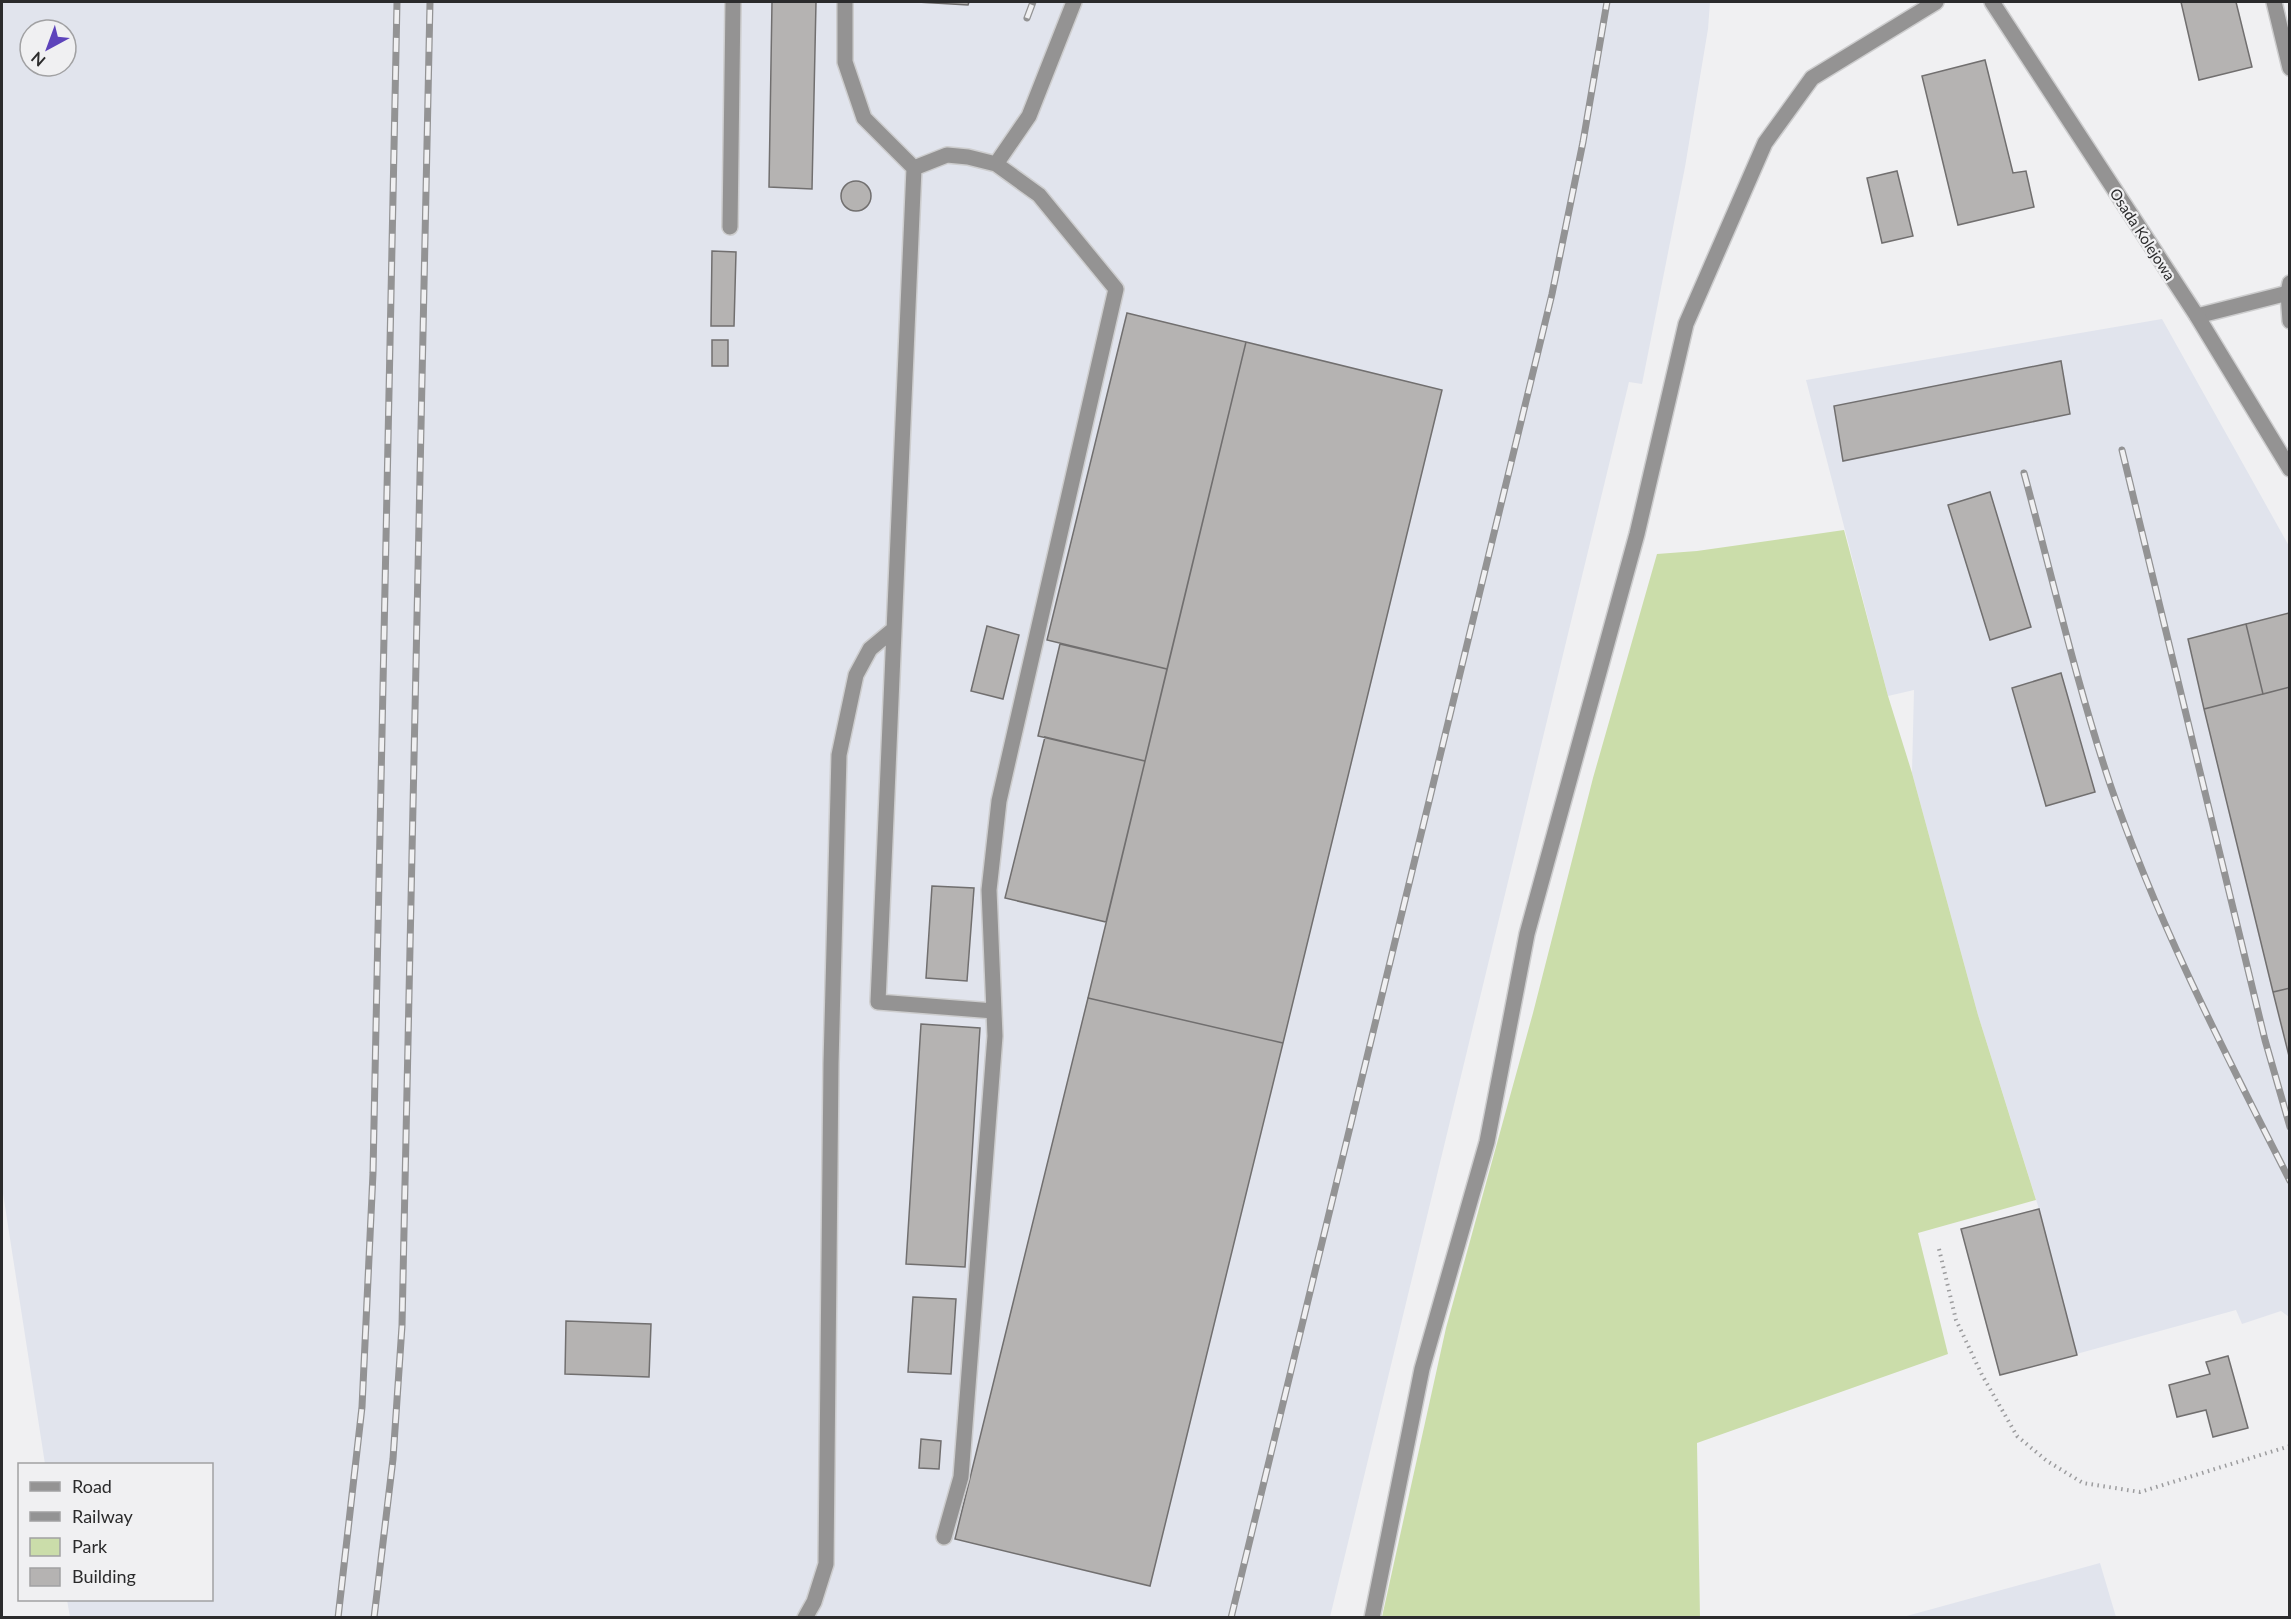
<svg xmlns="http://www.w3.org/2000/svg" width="2291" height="1619" viewBox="0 0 2291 1619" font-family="Lato,sans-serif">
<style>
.built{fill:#e1e4ed;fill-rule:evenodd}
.green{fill:#cbddaa}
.building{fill:#b5b3b2;stroke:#716f6f;stroke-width:1.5}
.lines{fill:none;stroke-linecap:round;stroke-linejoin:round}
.lane-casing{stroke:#cdcdce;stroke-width:18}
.street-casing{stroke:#cdcdce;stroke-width:18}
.path{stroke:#9c9c9e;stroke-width:4;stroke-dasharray:1.5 4.5;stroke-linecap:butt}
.lane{stroke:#949393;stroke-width:15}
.street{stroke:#949393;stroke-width:15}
.rail-casing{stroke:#939394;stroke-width:7}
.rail{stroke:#f0f0f2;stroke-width:4.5;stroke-dasharray:14;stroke-linecap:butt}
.labels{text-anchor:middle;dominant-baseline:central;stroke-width:4.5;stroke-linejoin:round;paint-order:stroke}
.street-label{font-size:15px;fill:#2b2b2c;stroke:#f0f0f2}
</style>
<rect width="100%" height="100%" fill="#f0f0f2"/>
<!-- built -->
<path class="built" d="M2,2H1710L1708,29L1685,167L1642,384L1629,382L1330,1617H70L67,1600H212V1464H45L2,1187ZM30,30H66V66H30Z
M2162,319L2289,546V1317L2281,1311L2242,1324L2236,1310L2000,1375L1961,1229L2039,1209L1978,1015L1912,773L1914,690L1888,696L1806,380Z
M2100,1563L2116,1617H1903Z"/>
<!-- green -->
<path class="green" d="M1844,530L1888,696L1912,773L1978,1015L2036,1200L1918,1233L1948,1354L1697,1443L1700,1617H1382L1446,1328L1533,1013L1593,778L1657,554L1697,551Z"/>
<!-- building -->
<path class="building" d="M772,2H816L812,189L769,187Z
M917,2H969L968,5Z
M2181,2H2236L2252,67L2199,80Z
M1985,60L2013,173L2026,171L2034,207L1958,225L1922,76Z
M1897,171L1913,236L1882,243L1867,178Z
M841 196a15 15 0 1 1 30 0a15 15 0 1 1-30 0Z
M712,251L736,252L734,326H711Z
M1127,313L1246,342L1167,669L1047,640Z
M712,340H728V366H712Z
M1246,342L1442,390L1283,1043L1088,998Z
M2061,361L2070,414L1843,461L1834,406Z
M1990,492L2031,627L1990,640L1948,505Z
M2289,613L2290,687L2263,694L2246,624Z
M2246,624L2263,694L2204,709L2188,639Z
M987,626L1019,635L1003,699L971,691Z
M1060,644L1167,669L1145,761L1038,736Z
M2061,673L2095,792L2046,806L2012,688Z
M2290,687V988L2273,992L2204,709Z
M1045,737L1145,761L1106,922L1005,898Z
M932,886L974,888L967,981L926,978Z
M2290,988V1060L2273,992Z
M1088,998L1283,1043L1150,1586L955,1539Z
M921,1024L980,1028L965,1267L906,1264Z
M2039,1209L2077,1355L2000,1375L1961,1229Z
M913,1297L956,1299L951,1374L908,1372Z
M566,1321L651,1324L649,1377L565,1374Z
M2228,1356L2248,1428L2213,1437L2206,1410L2177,1417L2169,1385L2210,1374L2206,1362Z
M921,1439L941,1441L939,1469L919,1468Z"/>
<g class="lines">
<!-- lane casing -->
<g class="lane-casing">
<path id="lane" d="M845,2V62L864,118L914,168
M730,227L733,2
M2197,316L2288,293
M994,1011L878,1002L914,168L947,155L968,157L996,164L1029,116L1074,2
M944,1537L961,1477L995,1036L989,890L999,801L1116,289L1039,195L996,164
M805,1618L814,1602L826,1564L831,1064L839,755L856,675L870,649L894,629
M1372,1618L1422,1369L1487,1142L1527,934L1637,534L1686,324L1765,143L1812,78L1936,2"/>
</g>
<!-- street casing -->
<g class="street-casing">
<path id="street" d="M1992,2L2197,316L2290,469
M2274,2L2290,68
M2290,283L2288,293L2290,321"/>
</g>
<!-- path -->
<path class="path" d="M1939,1249L1956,1320L1982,1375L2017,1436L2047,1461L2083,1483L2140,1492L2290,1446"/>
<!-- lane -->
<use href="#lane" class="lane"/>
<!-- street -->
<use href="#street" class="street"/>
<!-- rail casing -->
<g class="rail-casing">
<path id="rail" d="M1027,18L1033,2
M2122,450L2265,1040L2290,1127
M2024,473C2052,576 2076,682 2110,784C2157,922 2224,1051 2290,1181
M338,1618L362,1407L373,1173L397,2
M374,1618L393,1459L402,1326L430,2
M1231,1618L1552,294L1583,142L1607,2"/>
</g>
<!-- rail -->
<use href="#rail" class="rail"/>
</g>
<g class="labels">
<!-- street labels -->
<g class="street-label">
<text transform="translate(2143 234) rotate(57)">Osada Kolejowa</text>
</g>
</g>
<!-- border -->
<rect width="2291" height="1619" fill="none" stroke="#2b2b2c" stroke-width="6"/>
<!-- legend -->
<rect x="18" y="1463" width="195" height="138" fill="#f0f0f2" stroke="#a1a1a3" stroke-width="1.5"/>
<rect x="30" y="1482" width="30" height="9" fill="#949393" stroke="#a1a1a3" stroke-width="1.5"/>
<text x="72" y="1493" font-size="18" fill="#2b2b2c">Road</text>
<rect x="30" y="1512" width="30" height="9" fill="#939394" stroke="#a1a1a3" stroke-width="1.5"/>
<text x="72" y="1523" font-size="18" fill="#2b2b2c">Railway</text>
<rect x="30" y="1538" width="30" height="18" fill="#cbddaa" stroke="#a1a1a3" stroke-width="1.5"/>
<text x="72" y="1553" font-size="18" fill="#2b2b2c">Park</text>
<rect x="30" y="1568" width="30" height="18" fill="#b5b3b2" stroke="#a1a1a3" stroke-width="1.5"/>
<text x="72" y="1583" font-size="18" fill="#2b2b2c">Building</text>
<!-- north arrow -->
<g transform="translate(48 48) rotate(221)"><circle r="28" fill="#f0f0f2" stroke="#a1a1a3" stroke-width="1.5"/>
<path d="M0-4.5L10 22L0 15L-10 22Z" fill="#5d43bb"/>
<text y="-9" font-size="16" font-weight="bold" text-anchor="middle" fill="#2b2b2c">N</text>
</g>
</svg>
